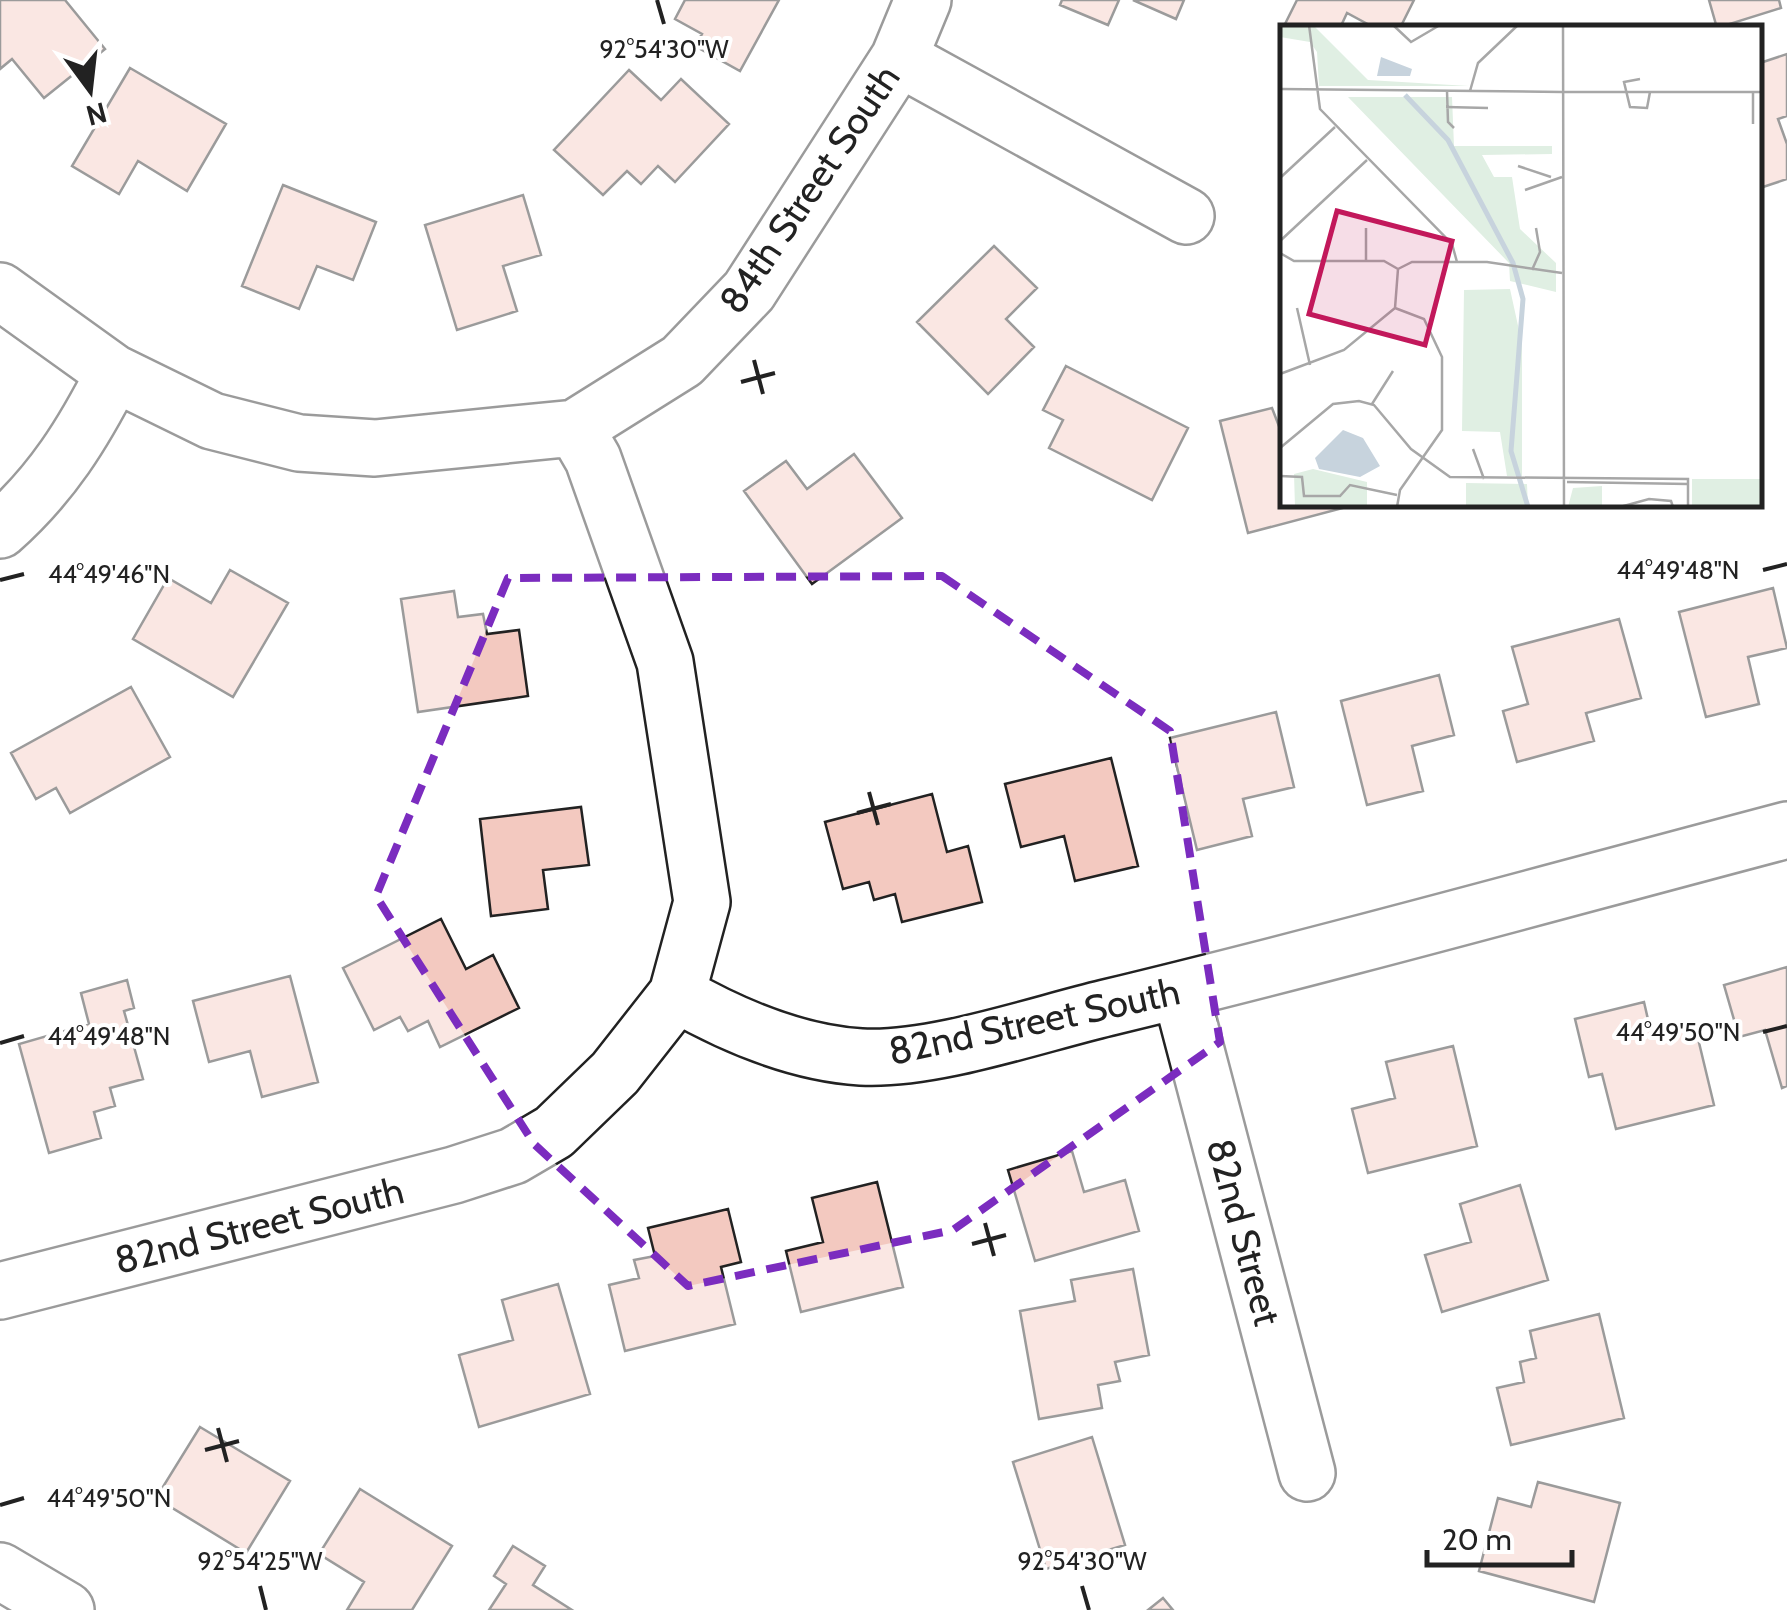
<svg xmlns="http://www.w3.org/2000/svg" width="1787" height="1610" viewBox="0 0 1787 1610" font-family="Cabin,sans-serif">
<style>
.building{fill:#f3c9c0;stroke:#222;stroke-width:2.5}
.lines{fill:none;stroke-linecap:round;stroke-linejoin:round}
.minor-casing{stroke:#222;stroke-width:60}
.minor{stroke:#fff;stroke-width:55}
.marked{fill:none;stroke:#7b2cbf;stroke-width:8;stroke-dasharray:20 12;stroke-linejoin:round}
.ticks{fill:none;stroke:#222;stroke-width:4}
.labels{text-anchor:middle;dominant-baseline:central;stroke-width:8;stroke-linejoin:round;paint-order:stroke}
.street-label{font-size:38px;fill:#222;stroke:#fff}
.inset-river{fill:none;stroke:#c7d3dd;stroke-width:5}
.inset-road{fill:none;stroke:#a7a7a7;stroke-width:2.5}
.view{fill:#c2185b;fill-opacity:0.15;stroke:#c2185b;stroke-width:5}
.inset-edge{fill:none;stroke:#222;stroke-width:5}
.ticks-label{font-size:25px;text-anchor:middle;fill:#222;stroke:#fff;stroke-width:8;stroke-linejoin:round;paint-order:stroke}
</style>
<rect width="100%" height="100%" fill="#fff"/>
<!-- building -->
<path class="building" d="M0,0H65L105,49L44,98L12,59L0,69Z
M685,0H779L740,71L695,46L702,34L675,19Z
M1062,0H1119L1108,25L1060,5Z
M1133,0H1184L1176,19Z
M1297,0H1414L1400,28H1375L1347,13L1340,28H1283Z
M1709,0H1779L1781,8L1717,28Z
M1787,54V116L1778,119L1787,144V179L1760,188V63Z
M130,68L226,124L187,191L138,161L119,194L72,166Z
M629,70L661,100L681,79L729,124L675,182L658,166L641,184L627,171L603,195L554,150Z
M283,185L376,222L353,280L317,266L299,309L242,286Z
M523,195L541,255L503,266L517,311L457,330L425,225Z
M994,246L1037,288L1006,319L1034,347L988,394L917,322Z
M1066,366L1188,428L1152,500L1049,448L1063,420L1043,410Z
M1272,408L1282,434V505H1354L1248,533L1220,421Z
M854,454L902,518L812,584L744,491L786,461L807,489Z
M230,570L288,603L233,697L133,639L168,578L211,603Z
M1773,588L1787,648L1748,657L1759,704L1706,717L1679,612Z
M454,591L458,617L483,614L487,634L519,630L528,696L418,712L401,599Z
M1619,619L1641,698L1586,713L1594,741L1517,762L1503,711L1528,704L1512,647Z
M1439,675L1454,735L1412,746L1423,791L1367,805L1341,701Z
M131,687L170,757L70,813L56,788L36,799L11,753Z
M1276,712L1294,787L1243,799L1252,836L1197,850L1170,738Z
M1111,758L1138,866L1075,881L1064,836L1021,847L1005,784Z
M932,794L947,852L968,846L982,902L902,922L895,894L874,900L869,882L843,889L825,822Z
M581,807L589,865L543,870L548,909L491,916L480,819Z
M441,919L466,969L493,955L519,1008L440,1047L428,1021L408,1031L400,1017L374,1030L343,968Z
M1787,967V1086L1782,1088L1765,1030L1739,1037L1724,985Z
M290,976L318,1082L262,1097L250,1051L209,1062L193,1001Z
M127,980L134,1008L124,1011L143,1079L110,1088L115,1106L94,1112L101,1138L49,1153L19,1044L89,1024L81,993Z
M1644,1002L1652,1037L1695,1026L1714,1105L1616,1129L1602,1074L1589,1077L1575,1019Z
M1453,1046L1477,1146L1368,1173L1352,1109L1395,1098L1386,1062Z
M1072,1151L1084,1192L1125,1180L1139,1231L1035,1261L1008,1170Z
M877,1182L903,1287L801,1312L786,1251L823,1242L812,1198Z
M1520,1185L1548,1280L1442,1312L1425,1255L1471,1242L1460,1204Z
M728,1209L741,1262L721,1267L735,1324L625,1351L609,1285L639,1278L634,1260L655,1256L648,1228Z
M1133,1269L1149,1355L1115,1362L1120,1381L1098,1385L1102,1408L1039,1419L1020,1311L1075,1301L1071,1280Z
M558,1284L590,1394L479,1427L459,1355L513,1340L502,1300Z
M1599,1314L1624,1418L1511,1445L1497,1388L1524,1382L1520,1362L1536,1358L1530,1331Z
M200,1427L290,1481L246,1553L156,1498Z
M1092,1437L1125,1545L1046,1569L1013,1462Z
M1538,1482L1620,1503L1594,1602L1479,1571L1498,1498L1531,1507Z
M360,1489L452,1546L412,1610H347L364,1582L319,1554Z
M513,1546L545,1566L533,1585L572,1610H489L506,1584L494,1576Z
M1163,1598L1173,1610H1148Z"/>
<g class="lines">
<!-- minor casing -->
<g class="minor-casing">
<path id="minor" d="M899,58L1186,216
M0,291L114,373L212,421L299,443L375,448L575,428L682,361L749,291L899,58L923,0
M0,530C52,484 83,434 114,373
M1180,990L1307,1473
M677,994C733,1026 796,1053 861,1057C932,1061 1035,1025 1106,1008C1334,953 1560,890 1787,830
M0,1291L454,1175L513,1156L554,1132L615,1073L677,994L702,902L665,662L593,459L575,428
M0,1571L66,1610"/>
</g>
<!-- minor -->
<use href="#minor" class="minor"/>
</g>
<!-- marked area -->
<path d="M0 0H1787V1610H0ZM942,576L1170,731L1220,1042L953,1230L688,1286L534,1144L376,896L508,578Z" fill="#fff" fill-opacity=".55" fill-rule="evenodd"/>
<path class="marked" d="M942,576L1170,731L1220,1042L953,1230L688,1286L534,1144L376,896L508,578Z"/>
<!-- ticks -->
<path class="ticks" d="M657,0L664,24M754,360L763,394M741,382L775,373M1763,570L1787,564M0,580L24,574M869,792L878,825M857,813L891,804M1763,1032L1787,1026M0,1043L24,1036M985,1223L994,1256M972,1244L1006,1235M218,1428L227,1462M205,1450L239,1441M0,1505L24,1498M260,1586L266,1610M1082,1586L1089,1610"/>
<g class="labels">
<!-- street labels -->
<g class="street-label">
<text transform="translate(809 189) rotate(-56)">84th Street South</text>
<text transform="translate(1034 1021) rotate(-12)">82nd Street South</text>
<text transform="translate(259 1225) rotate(-14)">82nd Street South</text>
<text transform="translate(1244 1232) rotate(75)">82nd Street</text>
</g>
</g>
<!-- overview -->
<g transform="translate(1280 25)">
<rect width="482" height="482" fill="#fff"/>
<path d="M0,0H33L88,55L189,61H39L37,27L30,17L0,12ZM68,72H172L174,121H272V129L202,130L214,152H232L240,204L276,238V267L230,256L229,238ZM230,264L242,319V451H227L220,407L182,406L184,265ZM33,444L87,457V482H15L14,449ZM412,454H482V482H412ZM186,458L247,459L248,482H186ZM322,461V482H288L293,463Z" fill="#e0efe3"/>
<path d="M101,32L132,44L130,51H97ZM63,405L83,413L100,441L80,452L39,444L35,433Z" fill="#c7d3dd"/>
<path class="inset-river" d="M125,70L168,115L233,238L243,274L231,426L248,482"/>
<path class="inset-road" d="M29,0L40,84L172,219L177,237M113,0L131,17L160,0M283,0L284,482M360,54L344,57L350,82L367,83L370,67M0,64L282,67M167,66L168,97L174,103M190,66L198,38L238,0M282,67H483M166,82L208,83M473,99V67M238,141L271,152M0,153L55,102M245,165L282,152M0,216L87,135M0,228L14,236H104L118,244M86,236V203M118,244L132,237H207L282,248M252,245L260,227L256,203M17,283L30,340M115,283L144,294L162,332V405L120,465L117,482M115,283L118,244M0,349L64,325L115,283M92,379L113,346M0,423L53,379L79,376L94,380L131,424L170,452L408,454V482M193,424L204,454M0,451L22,452L24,471H60L70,460L117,470M287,457L408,459M340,482L369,474L391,476L393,482"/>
<path class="view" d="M57,186L172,216L145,320L29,289Z"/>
<rect width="482" height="482" class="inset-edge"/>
</g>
<g class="ticks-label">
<text x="664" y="58">92°54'30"W</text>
<text x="1678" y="579">44°49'48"N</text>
<text x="109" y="583">44°49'46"N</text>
<text x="1678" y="1041">44°49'50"N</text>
<text x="109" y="1045">44°49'48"N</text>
<text x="109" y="1507">44°49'50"N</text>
<text x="260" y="1570">92°54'25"W</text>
<text x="1082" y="1570">92°54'30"W</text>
</g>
<!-- north arrow -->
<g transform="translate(90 90) rotate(165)" stroke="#ffffff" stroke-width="8" paint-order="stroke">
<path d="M0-8L18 38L0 25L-18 38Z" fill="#222222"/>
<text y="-15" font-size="28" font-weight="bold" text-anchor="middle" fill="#222222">N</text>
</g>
<!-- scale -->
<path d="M1427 1550v15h145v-15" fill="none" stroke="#222222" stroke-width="5"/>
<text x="1442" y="1550" font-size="30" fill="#222222" stroke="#ffffff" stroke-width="8" paint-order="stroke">20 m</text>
</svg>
